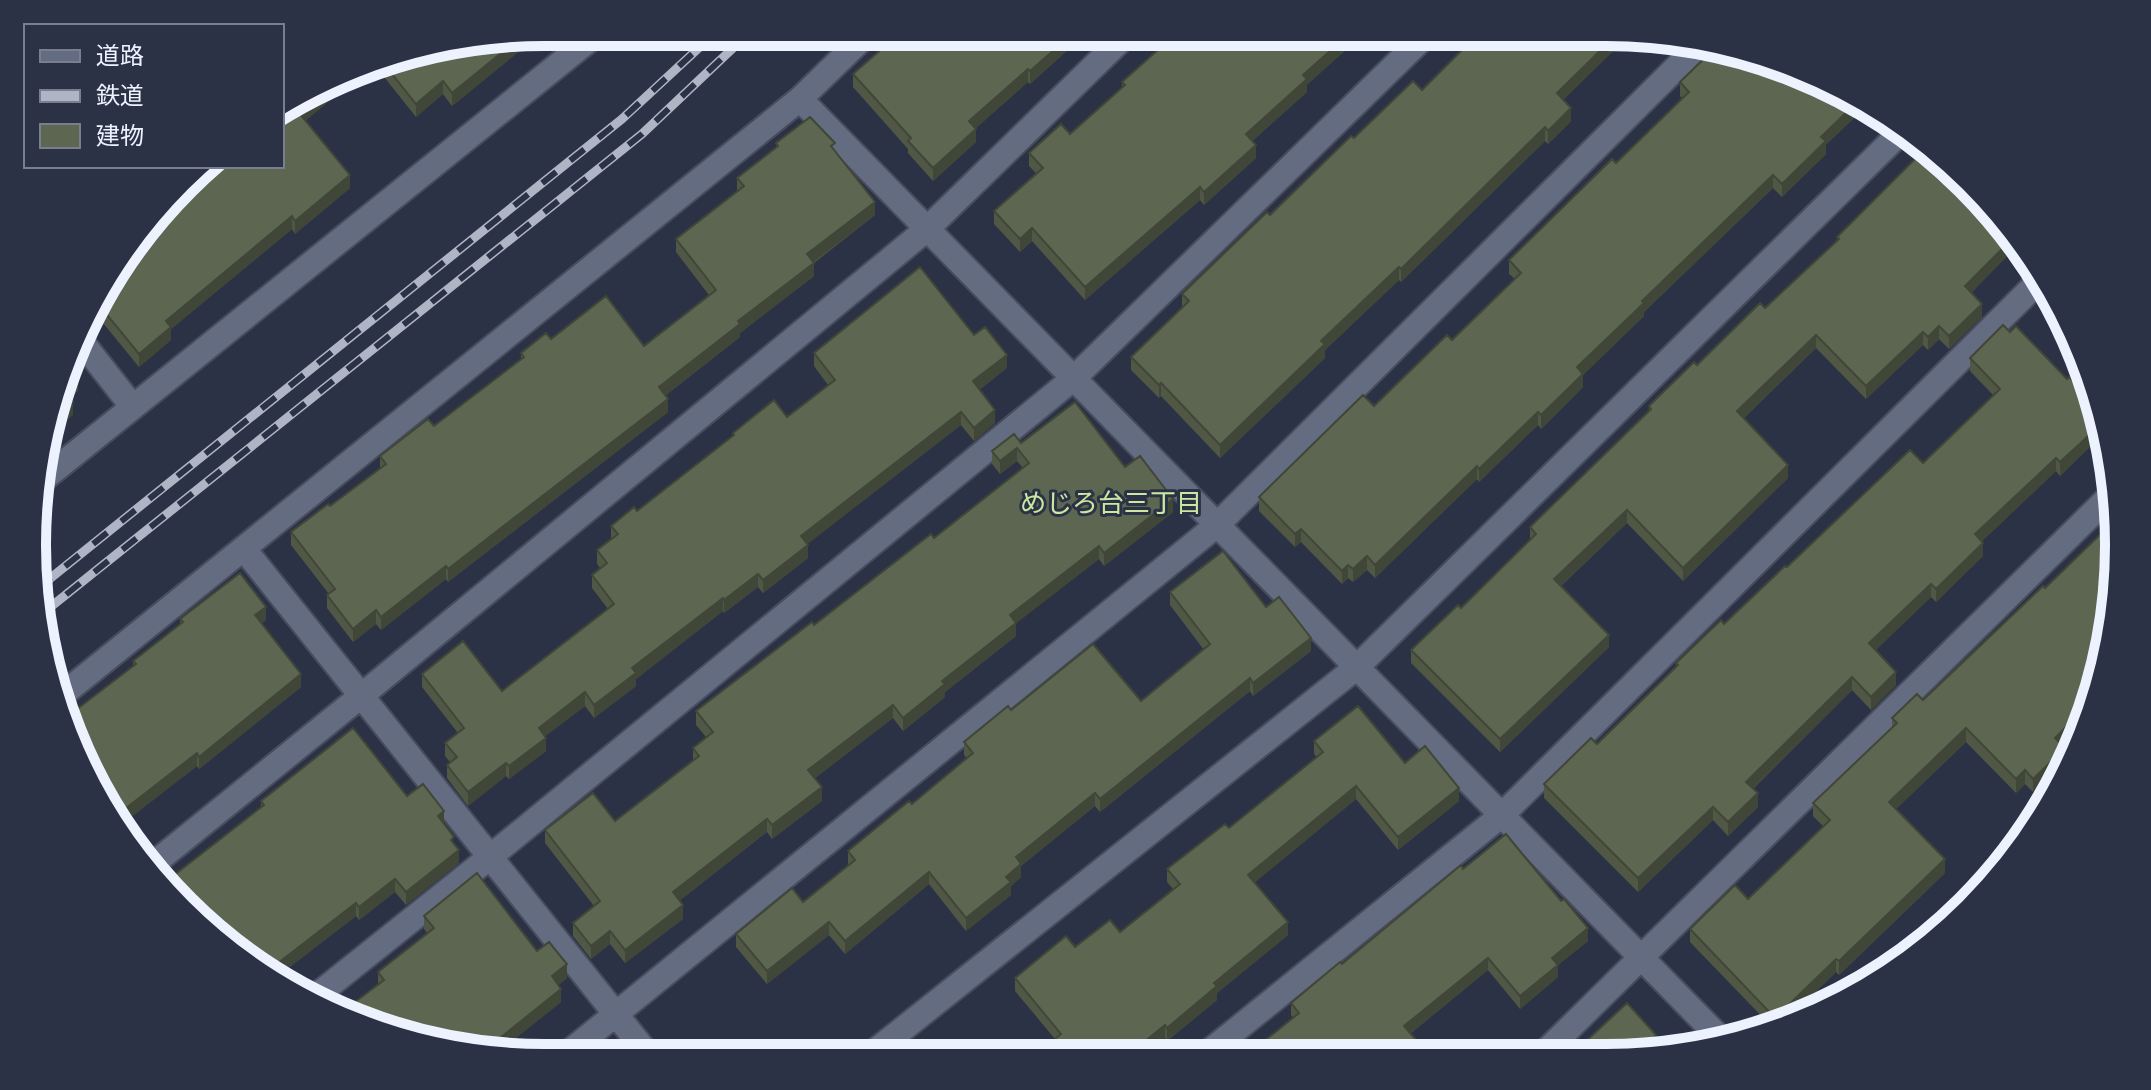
<svg xmlns="http://www.w3.org/2000/svg" width="2151" height="1090" viewBox="0 0 2151 1090" font-family="'PT Sans Narrow','Noto Sans JP',sans-serif">
<style>
.lines{fill:none;stroke-linecap:round;stroke-linejoin:round}
.minor-casing{stroke:#484d5e;stroke-width:28}
.minor{stroke:#646c82;stroke-width:24}
.rail-casing{stroke:#afb5c4;stroke-width:9}
.rail{stroke:#2b3245;stroke-width:6;stroke-dasharray:18;stroke-linecap:butt}
.wall{fill:#505845}
.shaded-wall{fill:#414738}
.building{fill:#5d6650;stroke:#414738;stroke-width:2}
.labels{text-anchor:middle;dominant-baseline:central;stroke-width:6;stroke-linejoin:round;paint-order:stroke}
.neighbourhood-label{font-size:26px;fill:#cae89f;stroke:#2b3245}
.rim{fill:none;stroke:#edf2ff;stroke-width:10}
</style>
<rect width="100%" height="100%" fill="#2b3245"/>
<g class="lines">
<!-- minor casing -->
<g class="minor-casing">
<path id="minor" d="M800,99L1722,1040
M81,341L132,406
M41,481L599,32
M244,549L650,1057
M62,695L800,99L869,32
M152,865L361,696L927,229L1128,33
M311,1000L490,857L1074,378L1428,33
M1543,1054L2107,499
M1205,1055L1502,815L2036,284
M869,1056L1357,667L1898,135
M563,1057L1217,525L1696,48"/>
</g>
<!-- minor -->
<use href="#minor" class="minor"/>
<!-- rail casing -->
<g class="rail-casing">
<path id="rail" d="M37,589L622,119L716,32
M38,617L642,134L750,32"/>
</g>
<!-- rail -->
<use href="#rail" class="rail"/>
</g>
<!-- wall -->
<path class="wall" d="M533,34V40L452,106L443,94L416,117L373,63L380,59Z
M1070,39V48L1030,84L1028,82L976,128V142L933,181L908,153V149L853,87V74Z
M1460,40L1613,51L1563,100L1571,121L1548,144L1545,141L1401,282L1399,280L1325,350V358L1220,458L1161,396L1159,398L1131,370V357L1182,308V294L1354,138L1422,90L1460,51Z
M1122,82L1307,85V92L1252,141L1256,158L1204,205L1200,200L1085,300L1032,241L1020,252L994,224V211L1036,173L1029,166V153L1070,134L1122,88Z
M1680,82L1826,145V154L1782,197L1773,188L1644,312V316L1583,375V387L1541,429L1538,425L1479,482L1477,479L1375,578L1367,570L1353,582L1348,578L1342,584L1301,542L1295,547L1259,511V497L1374,406L1452,340L1515,279L1509,274V260L1616,163L1682,98L1680,96Z
M330,88V100L305,121L350,188L295,234L292,229L171,329V340L139,367L103,323V317L94,306L101,288L282,112Z
M776,143L835,151L875,215L814,263V276L740,333V337L666,395L668,412L448,582L446,579L381,630L376,624L353,642L327,608V595L329,594L291,545V532L330,506L380,469V456L434,426L521,359V353L551,339L644,346L709,295L676,252V239L737,191V178L776,148Z
M1837,237L2015,248L1971,293L1982,317L1949,349L1939,339L1928,350L1923,345L1866,399L1816,348L1744,418L1788,478L1683,581L1627,523L1561,586L1609,647L1500,752L1411,663V650L1461,608L1530,540V527L1649,411V406L1765,308L1837,241Z
M2010,332L2067,379L2078,386L2092,380L2099,438L2060,476L2056,471L1982,541L1983,556L1936,602L1931,597L1875,650L1896,685L1871,710L1852,690L1753,789L1758,807L1728,836L1713,820L1638,892L1544,798V784L1597,744L1676,668V663L1724,624L1787,567L1923,463L1993,395L1970,371V358Z
M974,335L1007,368L979,390L995,423L974,441L961,425L807,544L808,558L763,593L758,587L724,613L723,611L636,679V686L594,718L585,706L545,736L546,751L509,779L506,776L468,806L447,778V765L450,762L445,756V743L458,733L422,687V674L502,691L608,609L592,588V575L600,568L597,564V550L611,539V526L637,511L733,436V433L787,417L828,385L814,366V353Z
M1021,443L1125,467L1173,512L1104,566L1099,559L1016,623V636L945,692V697L903,731L893,718L815,778L822,801L772,839L767,832L679,901L683,919L625,963L610,944L591,959L573,936V923L594,906L545,843V830L615,821L693,761V748L706,737L696,725V711L934,538L1023,468L1017,461L1000,474L992,464V451Z
M2118,578L2078,729L2062,745L2065,761L2033,792L2025,784L2016,793L1966,742L1896,809L1945,873L1839,975L1836,972L1783,1024L1772,1027L1690,942V929L1748,899L1823,826L1813,816V803L1892,727V718L1923,700L2045,588Z
M1170,592L1266,607L1311,651L1253,696L1250,691L1100,812L1095,806L1021,866V877L1011,886V895L966,931L929,884L845,954L829,935L767,984L736,947V934L803,902L848,866V851L912,804L967,758L964,755V742L1011,710L1141,701L1204,650L1170,605Z
M180,619L266,620L262,623L301,687L199,769L197,766L122,824L85,771L133,666V661L180,624Z
M1314,741L1405,763L1459,801L1398,850L1356,799L1255,882L1288,935L1217,993V1000L1167,1041L1165,1038L1055,1039L1015,991V978L1075,947L1120,932L1173,889L1167,882V869L1229,828L1317,757L1314,754Z
M407,796L444,824L454,844L459,863L406,905L395,892L359,920L356,916L278,976L182,907L261,808V801Z
M1463,869L1588,941L1558,965V977L1520,1009L1488,970L1411,1033L1293,1018L1291,1015V1003Z
M424,916L537,951L567,978L558,985L561,1002L497,1053L342,1012L378,985V972L427,933L424,929Z
M1582,1045L1656,1048L1651,1054H1582Z"/>
<!-- shaded-wall -->
<path class="shaded-wall" d="M1065,33H1077L1070,39V48L1030,84V71Z
M1350,33H1365L1307,85V92L1246,147V134L1303,75Z
M533,34V40L452,106V93L522,36Z
M1613,38V51L1557,106V93Z
M1028,69V82L969,134V121Z
M443,81V94L416,117V104Z
M337,82L330,88V100L299,126V113L324,89Z
M1856,103L1864,109L1826,145V154L1782,197V184L1821,137Z
M1571,108V121L1548,144V131Z
M1545,127V141L1401,282V269Z
M976,129V142L933,181V168Z
M1256,145V158L1204,205V192Z
M350,175V188L295,234V221Z
M1773,175V188L1644,312V316L1583,375V387L1541,429V415L1577,367L1642,301Z
M1200,187V200L1085,300V287Z
M875,202V215L807,267V254Z
M292,216V229L171,329V340L139,367V354L166,321Z
M1032,228V241L1020,252V239Z
M2011,240L2015,248L1965,299V286Z
M814,263V276L740,333V337L659,400V387L738,321Z
M1399,267V280L1325,350V358L1220,458V445L1321,341Z
M1982,304V317L1949,349V336Z
M1939,326V339L1928,350V337Z
M1923,332V345L1866,399V386Z
M1816,335V348L1737,424V411Z
M1007,355V368L973,395V381Z
M78,378V391L63,403V389Z
M1161,383V396L1159,398V385Z
M668,399V412L448,582V569Z
M73,402V415L44,440L51,420Z
M995,410V423L974,441V428Z
M961,412V425L801,549V536Z
M1538,412V425L1479,482V469Z
M2098,427L2099,438L2060,476V462Z
M1017,448V461L1000,474V461Z
M2056,458V471L1975,548V534Z
M1788,465V478L1683,581V568Z
M1477,466V479L1375,578V565Z
M1173,499V512L1104,566V553Z
M1627,510V523L1554,592V579Z
M1301,529V542L1295,547V534Z
M1983,543V556L1936,602V589Z
M808,545V558L763,593V580Z
M1099,546V559L1010,628V615Z
M1367,556V570L1353,582V569Z
M1348,565V578L1342,584V571Z
M446,566V579L381,630V617Z
M758,574V587L724,613V600Z
M1931,584V597L1869,657V643Z
M723,598V611L636,679V686L594,718V705L632,668Z
M266,607V620L255,628V615Z
M376,610V624L353,642V629Z
M1016,623V636L945,692V697L903,731V718L942,681Z
M1609,635V647L1500,752V739Z
M1311,638V651L1253,696V683Z
M1896,672V685L1871,710V697Z
M301,674V687L199,769V757Z
M1852,677V690L1746,795V782Z
M1250,678V691L1100,812V799Z
M585,692V706L539,741V728Z
M893,705V718L808,783V770Z
M2082,711L2078,729L2055,752V738Z
M1966,728V742L1889,816V802Z
M546,738V751L509,779V766Z
M2065,748V761L2033,792V779Z
M197,753V766L122,824L116,816Z
M506,763V776L468,806V792Z
M2025,770V784L2016,793V779Z
M1356,786V799L1248,888V875Z
M822,787V801L772,839V825Z
M1459,788V801L1398,850V837Z
M1095,793V806L1021,866V877L1011,886V895L966,931V918L1006,877L1016,857Z
M1758,793V807L1728,836V822Z
M1713,807V820L1638,892V878Z
M444,811V824L438,816Z
M767,819V832L673,906V892Z
M459,850V863L406,905V892Z
M1945,859V873L1839,975V961Z
M929,872V884L845,954V941Z
M395,879V892L359,920V907Z
M356,903V916L278,976L269,970Z
M683,905V919L625,963V950Z
M829,922V935L767,984V971Z
M1288,922V935L1217,993V1000L1167,1041V1028L1214,983Z
M1588,928V941L1558,965V977L1520,1009V996L1552,958Z
M610,931V944L591,959V946Z
M1488,958V970L1404,1038V1026Z
M1836,959V972L1783,1024L1775,1026V1018Z
M567,964V978L552,990V976Z
M561,989V1002L497,1053L485,1050Z
M1165,1025V1038L1144,1055H1128Z
M1656,1035V1048L1651,1054H1637Z"/>
<!-- building -->
<path class="building" d="M901,32L1067,33L1070,36L1030,71L1028,69L969,121L976,129L933,168L908,141L911,138L853,74Z
M1177,33H1350L1303,75L1307,79L1246,134L1256,145L1204,192L1200,187L1085,287L1032,228L1020,239L994,211L1043,168L1029,153L1061,124L1070,134L1125,85L1122,82Z
M1468,33H1608L1613,38L1557,93L1571,108L1548,131L1545,127L1401,269L1399,267L1321,341L1325,344L1220,445L1161,383L1159,385L1131,357L1189,301L1182,294L1267,212L1270,215L1351,136L1354,138L1413,81L1422,90L1466,46L1460,40Z
M522,36L452,93L443,81L416,104L380,59Z
M1711,52L1832,85L1856,103L1821,137L1826,141L1782,184L1773,175L1642,301L1644,303L1577,367L1583,374L1541,415L1538,412L1479,469L1477,466L1375,565L1367,556L1353,569L1348,565L1342,571L1301,529L1295,534L1259,497L1363,395L1374,406L1447,335L1452,340L1521,273L1509,260L1612,159L1616,163L1689,92L1680,82Z
M329,86L330,87L299,113L350,175L295,221L292,216L166,321L171,327L139,354L103,310L106,308L97,297L101,288L208,166H282V112Z
M810,117L835,143L831,146L875,202L807,254L814,263L738,321L740,324L659,387L668,399L448,569L446,566L381,617L376,610L353,629L327,595L335,589L291,532L328,504L330,506L386,464L380,456L428,419L434,426L524,357L521,353L546,333L551,339L606,296L644,346L716,290L676,239L744,186L737,178L778,146L776,143Z
M1921,153L1991,206L2011,240L1965,286L1982,304L1949,336L1939,326L1928,337L1923,332L1866,386L1816,335L1737,411L1788,465L1683,568L1627,510L1554,579L1609,635L1500,739L1411,650L1458,605L1461,608L1536,534L1530,527L1651,409L1649,406L1694,362L1697,365L1760,303L1765,308L1839,239L1837,237Z
M920,267L974,335L985,327L1007,355L973,381L995,410L974,428L961,412L801,536L808,545L763,580L758,574L724,600L723,598L632,668L636,673L594,705L585,692L539,728L546,738L509,766L506,763L468,792L447,765L457,757L445,743L464,728L422,674L463,641L502,691L614,604L592,575L607,563L597,550L618,534L611,526L634,507L637,511L734,435L733,433L774,400L787,417L835,380L814,353Z
M2003,325L2010,332L2016,326L2067,379L2069,377L2078,386L2089,375L2092,380L2098,427L2060,462L2056,458L1975,534L1983,543L1936,589L1931,584L1869,643L1896,672L1871,697L1852,677L1746,782L1758,793L1728,822L1713,807L1638,878L1544,784L1591,738L1597,744L1678,665L1676,663L1721,620L1724,624L1785,566L1787,567L1910,450L1923,463L2000,389L1970,358Z
M71,369L78,378L63,389L73,402L51,420Z
M1075,402L1125,467L1140,456L1173,499L1104,553L1099,546L1010,615L1016,623L942,681L945,684L903,718L893,705L808,770L822,787L772,825L767,819L673,892L683,905L625,950L610,931L591,946L573,923L600,901L545,830L593,793L615,821L699,756L693,748L713,732L696,711L812,622L814,625L931,534L934,538L1029,463L1017,448L1000,461L992,451L1014,434L1021,443Z
M2111,524L2118,578L2082,711L2055,738L2065,748L2033,779L2025,770L2016,779L1966,728L1889,802L1945,859L1839,961L1836,959L1775,1018L1690,929L1735,885L1748,899L1830,820L1813,803L1897,723L1892,718L1917,694L1923,700L2043,586L2045,588Z
M1223,551L1266,607L1279,597L1311,638L1253,683L1250,678L1100,799L1095,793L1016,857L1021,864L1006,877L1011,882L966,918L929,872L845,941L829,922L767,971L736,934L792,888L803,902L855,860L848,851L909,801L912,804L973,753L964,742L1008,706L1011,710L1093,644L1141,701L1210,644L1170,592Z
M240,573L266,607L255,615L301,674L199,757L197,753L116,816L85,771L68,716L136,664L133,661L183,622L180,619Z
M1358,706L1405,763L1425,746L1459,788L1398,837L1356,786L1248,875L1288,922L1214,983L1217,986L1167,1028L1165,1025L1128,1055H1035L1061,1034L1015,978L1066,936L1075,947L1110,920L1120,932L1180,884L1167,869L1225,824L1229,828L1323,752L1314,741Z
M353,728L407,796L423,784L444,811L438,816L454,837L451,840L459,850L406,892L395,879L359,907L356,903L269,970L182,907L164,883L264,805L261,801Z
M1506,834L1561,901L1564,899L1588,928L1552,958L1558,965L1520,996L1488,958L1404,1026L1428,1054L1247,1055L1299,1013L1291,1003L1340,962L1342,964L1461,865L1463,869Z
M477,873L537,951L549,942L567,964L552,976L561,989L485,1050L342,1012L384,980L378,972L434,928L424,916Z
M1627,1003L1656,1035L1637,1054H1591L1582,1045Z
M619,1040L632,1057H599Z"/>
<g class="labels">
<!-- neighbourhood labels -->
<g class="neighbourhood-label">
<text x="1111" y="502">めじろ台三丁目</text>
</g>
</g>
<!-- crop -->
<path d="M0 0H2151V1090H0ZM545 46H1606A499 499 0 0 1 2105 545V545A499 499 0 0 1 1606 1044H545A499 499 0 0 1 46 545V545A499 499 0 0 1 545 46Z" fill="#2b3245" fill-rule="evenodd"/>
<path class="rim" d="M545 46H1606A499 499 0 0 1 2105 545V545A499 499 0 0 1 1606 1044H545A499 499 0 0 1 46 545V545A499 499 0 0 1 545 46Z"/>
<!-- legend -->
<rect x="24" y="24" width="260" height="144" fill="#2b3245" stroke="#797f8f" stroke-width="2"/>
<rect x="40" y="50" width="40" height="12" fill="#646c82" stroke="#797f8f" stroke-width="2"/>
<text x="96" y="64" font-size="24" fill="#edf2ff">道路</text>
<rect x="40" y="90" width="40" height="12" fill="#afb5c4" stroke="#797f8f" stroke-width="2"/>
<text x="96" y="104" font-size="24" fill="#edf2ff">鉄道</text>
<rect x="40" y="124" width="40" height="24" fill="#5d6650" stroke="#797f8f" stroke-width="2"/>
<text x="96" y="144" font-size="24" fill="#edf2ff">建物</text>
</svg>
